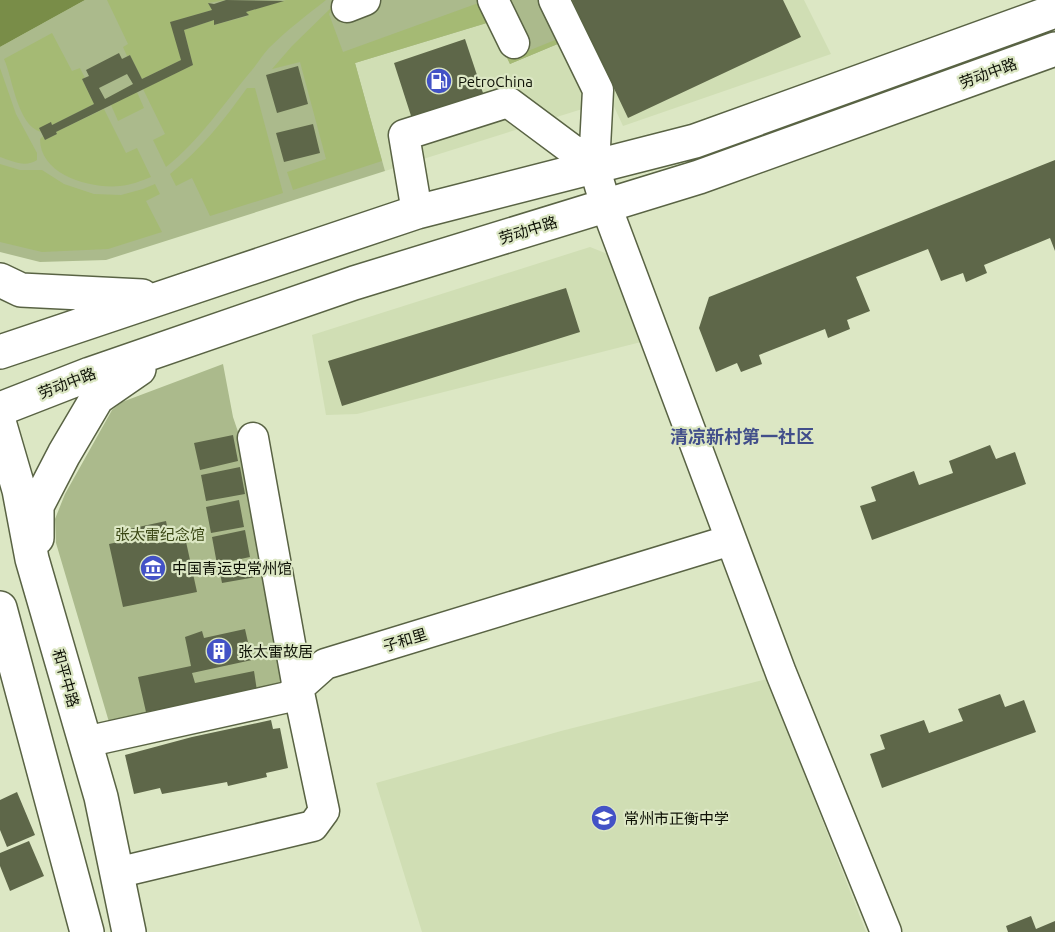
<svg xmlns="http://www.w3.org/2000/svg" width="1055" height="932" viewBox="0 0 1055 932" font-family="Ubuntu,'Noto Sans SC',sans-serif">
<style>
.built{fill:#d0deb4}
.green{fill:#abba8c}
.forest{fill:#a5ba74}
.water{fill:#798d48}
.building{fill:#5e6749;fill-rule:evenodd}
.lines{fill:none;stroke-linecap:round;stroke-linejoin:round}
.minor-casing{stroke:#596344;stroke-width:33}
.major-casing{stroke:#596344;stroke-width:36}
.minor{stroke:#fff;stroke-width:30}
.major{stroke:#fff;stroke-width:33}
.labels{text-anchor:middle;dominant-baseline:central;stroke-width:4.5;stroke-linejoin:round;paint-order:stroke}
.street-label{font-size:15px;fill:#0e1106;stroke:#dce7c4}
.poi-label{font-size:15px;fill:#0e1106;stroke:#dce7c4;text-anchor:start}
.park-label{font-size:15px;fill:#394612;stroke:#dce7c4}
.quarter-label{font-size:18px;font-weight:bold;fill:#414e8a;stroke:#dce7c4}
</style>
<rect width="100%" height="100%" fill="#dce7c4"/>
<!-- built -->
<path class="built" d="M565,0H804L831,54L623,126L611,100L385,171L354,63L490,22L511,64L582,34Z
M590,247L610,255L641,342L357,414L326,415L312,335Z
M767,679L866,932H422L376,783L561,731Z"/>
<!-- green -->
<path class="green" d="M85,0H565L582,34L510,64L490,22L355,63L385,171L106,260L40,262L0,252V47Z
M223,364L233,417L256,485L288,688L109,722L56,543L55,519L65,494L112,410L122,402Z"/>
<!-- forest -->
<path class="forest" d="M107,0H226L208,3L212,10L171,22L181,60L142,79L130,55L127,56L123,47L128,44Z
M286,0H326C307,15 287,30 269,48C263,54 258,63 252,70C224,103 201,139 166,167L153,140L165,134L143,89L193,65L184,30L214,20V25L248,16L246,12Z
M484,1L513,57L565,36L567,40L510,64L490,22L355,63L382,161L293,190L287,172L326,159L300,62L272,69L292,46L335,4L329,14L343,52Z
M52,33L72,71L80,68L85,78L82,79L94,104L52,125L51,123L39,128L41,132C17,125 13,79 4,59Z
M0,68L16,114L37,153V160C25,168 12,161 0,157Z
M247,88H255L283,193L210,216L192,178L176,186L170,174C201,149 224,120 247,88Z
M137,92L144,108L118,121L111,105Z
M104,109L126,153L137,148L151,177C141,181 131,185 120,186C90,189 40,175 40,139L43,136L45,140L57,134L56,132Z
M0,164L20,170H42L64,184L94,194L121,195L143,189L155,184L160,194L146,201L162,232L108,249L42,252L0,242Z"/>
<!-- water -->
<path class="water" d="M0,0H85L0,47Z"/>
<!-- building -->
<path class="building" d="M226,0L284,1L246,12L249,15L214,25V20L184,30L193,65L56,132L57,134L45,140L39,128L51,122L52,125L94,104L82,79L89,76L86,70L119,53L122,59L130,55L142,79L181,60L170,22L212,10L208,3L214,4ZM127,74L133,84L105,99L99,88Z
M572,0H783L801,37L628,118Z
M465,39L485,99L413,122L394,63Z
M298,66L308,104L277,113L266,75Z
M313,124L320,153L284,162L276,133Z
M1055,160V251L1050,238L984,265L987,273L966,282L963,273L941,281L928,249L856,277L870,311L847,320L850,329L828,338L825,329L759,355L762,364L741,372L737,363L716,372L699,328L709,297Z
M566,288L580,332L342,406L328,361Z
M233,435L238,461L200,470L194,443Z
M990,445L996,459L1015,452L1026,484L872,540L860,506L876,501L871,487L914,471L919,485L953,473L949,461Z
M240,467L245,494L206,501L201,475Z
M239,500L244,527L211,533L206,507Z
M166,521L168,531L183,528L197,592L123,607L109,544L123,541L120,531Z
M245,530L250,557L217,564L212,537Z
M257,560L261,576L222,583L219,568Z
M245,629L252,660L192,673L195,683L254,671L257,691L146,712L138,677L191,666L185,637L202,631L204,638Z
M1000,694L1005,707L1024,700L1036,732L882,788L870,754L885,749L880,735L924,720L929,733L963,721L958,709Z
M271,720L273,729L280,728L288,768L266,773L267,777L228,786L227,782L162,794L160,788L134,794L125,755L192,737Z
M17,792L35,835L7,847L0,830V800Z
M29,841L44,876L10,891L0,866V853Z
M1031,916L1036,929L1055,921V932H1008L1006,926Z"/>
<g class="lines">
<!-- minor casing -->
<g class="minor-casing">
<path id="minor" d="M493,0L514,43
M554,0L598,90L594,166L606,206L781,673L886,932
M347,7L365,0
M417,212L404,135L508,102L594,166
M85,742L288,697L325,664L731,540
M116,873L313,826L324,811L298,688L253,438"/>
</g>
<!-- major casing -->
<g class="major-casing">
<path id="major" d="M0,280L21,290L142,296
M0,352L417,212L695,141L1055,11
M0,409L90,374L354,283L699,177L1055,49
M0,425L19,490L32,559L101,797L129,932
M37,538V506L64,454L97,398L139,369
M0,608L87,932"/>
</g>
<!-- minor -->
<use href="#minor" class="minor"/>
<!-- major -->
<use href="#major" class="major"/>
</g>
<!-- icons -->
<defs>
<g id="fuel-disc" transform="scale(1.35)"><circle r="9.5" fill="#4352c6" stroke="#dce7c4"/><path d="M-5.5-6h7V0h2V4h1.3V-2.5L3-4.5l.8-.8L6-3V5H2.5V1h-1V6h-7ZM-4.2-4.7v3.2H.2V-4.7Z" fill="#fff"/></g>
<g id="museum-disc" transform="scale(1.35)"><circle r="9.5" fill="#4352c6" stroke="#dce7c4"/><path d="M0-6L6-3V-2H-6V-3ZM-5-1h2V3h-2ZM-1-1h2V3h-2ZM3-1h2V3H3ZM-6 4H6V6H-6Z" fill="#fff"/></g>
<g id="building-disc" transform="scale(1.35)"><circle r="9.5" fill="#4352c6" stroke="#dce7c4"/><path d="M-4-6H4V6H1V3H-1V6H-4ZM-2.5-4.3h1.7v1.8h-1.7ZM.8-4.3h1.7v1.8H.8ZM-2.5-1h1.7V.8h-1.7ZM.8-1h1.7V.8H.8Z" fill="#fff"/></g>
<g id="school-disc" transform="scale(1.35)"><circle r="9.5" fill="#4352c6" stroke="#dce7c4"/><path d="M0-5L7-2L0 1L-7-2ZM-4 1L0 2.5L4 1V4Q0 6-4 4Z" fill="#fff"/></g>
</defs>
<g fill-rule="evenodd">
<use href="#fuel-disc" x="439" y="81"/>
<use href="#museum-disc" x="153" y="568"/>
<use href="#building-disc" x="219" y="651"/>
<use href="#school-disc" x="604" y="818"/>
</g>
<g class="labels">
<!-- street labels -->
<g class="street-label">
<text transform="translate(988 73) rotate(-20)">劳动中路</text>
<text transform="translate(528 230) rotate(-17)">劳动中路</text>
<text transform="translate(67 383) rotate(-21)">劳动中路</text>
<text transform="translate(405 640) rotate(-17)">子和里</text>
<text transform="translate(66 678) rotate(74)">和平中路</text>
</g>
<!-- poi labels -->
<g class="poi-label">
<text x="458" y="81">PetroChina</text>
<text x="172" y="568">中国青运史常州馆</text>
<text x="238" y="651">张太雷故居</text>
<text x="624" y="818">常州市正衡中学</text>
</g>
<!-- park labels -->
<g class="park-label">
<text x="160" y="534">张太雷纪念馆</text>
</g>
<!-- quarter labels -->
<g class="quarter-label">
<text x="742" y="436">清凉新村第一社区</text>
</g>
</g>
</svg>
